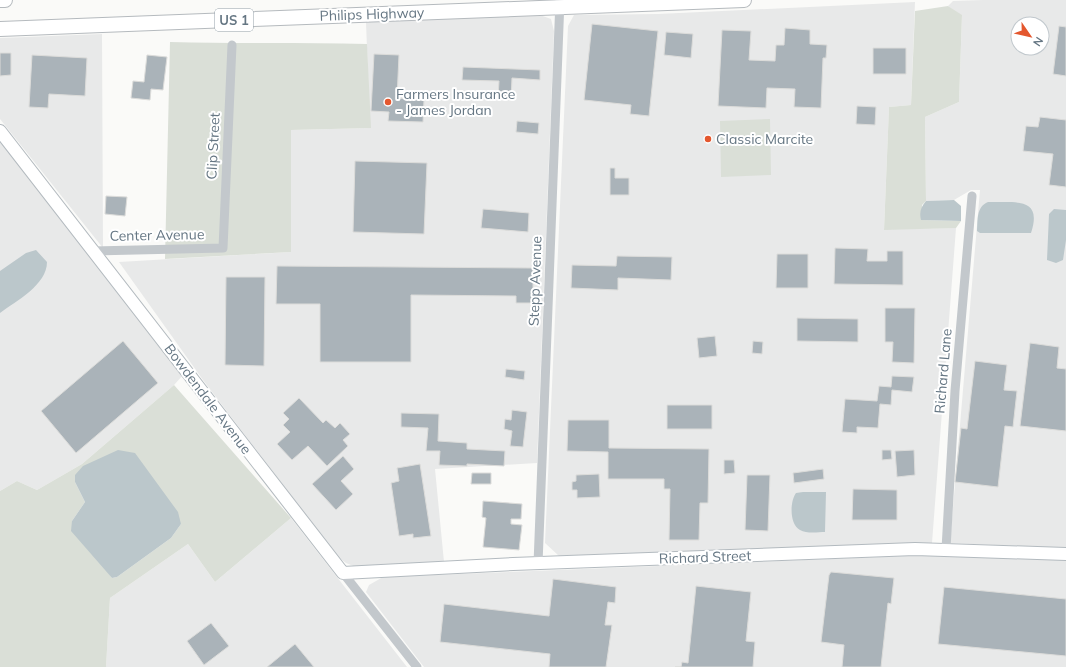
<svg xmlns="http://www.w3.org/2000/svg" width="1066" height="667" viewBox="0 0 1066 667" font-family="Mulish,sans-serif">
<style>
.built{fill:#e8e9e9;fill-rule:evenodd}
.green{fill:#dadfd7;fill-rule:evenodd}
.water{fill:#bbc7cb}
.building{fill:#aab3b9;stroke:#dcdcda}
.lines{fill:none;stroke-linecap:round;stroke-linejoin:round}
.secondary-casing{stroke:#b3babf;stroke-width:14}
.primary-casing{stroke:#b5babe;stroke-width:16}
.street{stroke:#c3c8cc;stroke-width:9}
.secondary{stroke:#fff;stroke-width:12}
.primary{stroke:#fff;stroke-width:14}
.poi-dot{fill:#e4572e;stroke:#fff;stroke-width:1.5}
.labels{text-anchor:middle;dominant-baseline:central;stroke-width:4;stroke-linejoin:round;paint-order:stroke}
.shield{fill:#fff;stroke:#939fa8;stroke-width:1}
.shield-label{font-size:13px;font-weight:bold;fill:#657683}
.street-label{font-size:14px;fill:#657683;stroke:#fff}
.poi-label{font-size:14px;fill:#657683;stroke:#fff;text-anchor:start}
</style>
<rect width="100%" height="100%" fill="#fafaf8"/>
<!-- built -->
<path class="built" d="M983,0H1066V548L950,543L980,190H971L954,200L926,201L925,117L959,102L962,16L948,6L953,1ZM1018,24H1042V48H1018Z
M915,2L911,105L889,107L884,229L956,228L932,543L559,556L545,543L568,26L574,15L658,14Z
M540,15L551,19L554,31L537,463L435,469L444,562L356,567L346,563L338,557L203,380L119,262L291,252V130L370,128L366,22Z
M102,34L103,248L0,119V38Z
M0,139L183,375L174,385L82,464L37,490L17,481L0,491Z
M291,518L407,667H106L110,598L188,544L215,582Z
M930,555L1066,560V667H424L366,592L369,585L383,577Z"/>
<!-- green -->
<path class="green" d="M948,6L962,15L959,102L925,117L926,201L922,205V220L961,221L956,228L884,230L889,107L911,105L915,11Z
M170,42C235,44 301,42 367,44L371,128L291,130V252L165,259Z
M770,119L771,175L721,177L720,121Z
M174,385L291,518L215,582L188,544L110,598L106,667H0V491L17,481L37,490L82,464ZM75,482L181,524L171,538L117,577L112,578L72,521L85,502Z"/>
<!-- water -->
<path class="water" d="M954,200L961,206V221L921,220C919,212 921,207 926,201Z
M988,202C1015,203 1043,196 1031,233H980L977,231C978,220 976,207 988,202Z
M1054,209L1066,210V240L1063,260L1056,263L1047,260L1049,214Z
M36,250L47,262C47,285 16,301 0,313V271L26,253Z
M118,450L135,453L178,512L181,524L171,538L117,577L112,578L71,531L72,521L85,502L75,482V475L83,466Z
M803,492H826L825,532C818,532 807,534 800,530C789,524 790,501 796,493Z"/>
<!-- building -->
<path class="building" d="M592,24L658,31L649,116L630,114L631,105L584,100Z
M1059,26L1066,27V76L1053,74Z
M785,28L810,30V44L827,45L826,58H823L821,108L794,107L795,89L767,88L766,108L718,106L722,30L751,31L749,60L775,61L776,45H784Z
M666,32L693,34L691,58L664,55Z
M873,48H906V74H873Z
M0,53H11V75L0,76Z
M374,54L399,55L397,98L424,100L423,122L388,121L389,112L371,111Z
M32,55L87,58L85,96L49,94L48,108L29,107Z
M147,55L167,57L163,90L151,89L150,100L131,98L133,81L144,82Z
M463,67L540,70V80L512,78L511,99H498L499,81L462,80Z
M857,106L876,107L875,125L856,124Z
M1040,117L1066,120V187L1049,185L1053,154L1023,151L1026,126L1038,127Z
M517,121L539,123L538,134L516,132Z
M355,161L427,163L424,234L353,232Z
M610,168H615V178H629V195H610Z
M106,196L127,197L125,216L105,214Z
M483,209L529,213L528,232L481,228Z
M835,248L868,249L867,261H887V251H903V285L834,284Z
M777,254H808V288H776Z
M617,256L672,257L671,280L618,278V290L571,288L572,265L616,266Z
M277,266L533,268V303H516V296L411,295V362H320V304H276Z
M226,277H265L264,366L225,365Z
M885,308H915L914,363L892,362L893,342H885Z
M797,318L858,319V342L797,341Z
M715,336L717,356L699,358L697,338Z
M123,341L158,383L76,453L41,411Z
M753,341L763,342L762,354L752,353Z
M1030,343L1059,347L1057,368L1066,369V431L1020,426Z
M975,361L1007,365L1004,390L1017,391L1013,427L1005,426L998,487L955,482L961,428L967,429Z
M506,369L525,371L524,380L505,377Z
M892,376L914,377L912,392L892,390L891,405L880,404L878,428L857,427V433L842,432L845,399L877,401L879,386L891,387Z
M299,398L323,423L326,420L335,428L340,423L350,434L343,440L348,446L327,466L308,446L292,460L277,444L290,432L283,425L289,419L283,413Z
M667,405H712V429H667Z
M512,410L527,412L523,447L510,446L512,431L504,429L505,419L511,420Z
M401,413L439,414L438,441L467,443V449L505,451L504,466L467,464V466L439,465L440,451H426L428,428L401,427Z
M568,420H609V448L709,449L708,503H700L699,540H669L670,489H664V479H608V452L567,451Z
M882,450H891L892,459L882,460Z
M914,450L915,475L897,477L895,451Z
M343,456L354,469L341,481L353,494L336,510L312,484Z
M724,460H734L735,473L724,474Z
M420,464L431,536L413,538V534L399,536L391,483L399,481L397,468Z
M823,469L824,479L794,483L793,473Z
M472,473H491V484H471Z
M599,474L600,497L577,498V490H572V482L576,481V475Z
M747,475H770L768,531L745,530Z
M853,489L897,490V520H852Z
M483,501L522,504L521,519H511V524L522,525L519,550L483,547L486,518L482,517Z
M831,572L894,578L891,604L888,603L881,667H842L844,645L821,642L829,575Z
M553,579L616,587L615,603L608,602L605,625H612L606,667H549L550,654L440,642L444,604L549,616Z
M696,586L751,592L746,641L755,642L753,667H675H681L682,662L688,663Z
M944,587L1066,599V656L938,644Z
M211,623L229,646L204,665L187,641Z
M295,644L314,667H267Z"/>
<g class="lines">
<!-- secondary casing -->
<g class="secondary-casing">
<path id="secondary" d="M0,131L343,573L513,564L915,549L1066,554"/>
</g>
<!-- primary casing -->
<g class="primary-casing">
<path id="primary" d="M0,0H5
M0,29L744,0"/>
</g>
<!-- street -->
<path class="street" d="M93,251L223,248L232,45
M946,549L955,391L972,196
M538,564L560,0
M343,573L417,667"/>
<!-- secondary -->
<use href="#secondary" class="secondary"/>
<!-- primary -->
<use href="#primary" class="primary"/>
</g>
<!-- markers -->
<g class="poi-dot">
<circle cx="388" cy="102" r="4"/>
<circle cx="708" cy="139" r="4"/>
</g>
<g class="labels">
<!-- shield labels -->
<rect class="shield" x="215" y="9" width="38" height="22" rx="3"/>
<g class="shield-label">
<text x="234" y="20">US 1</text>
</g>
<!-- street labels -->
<g class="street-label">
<text transform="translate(372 14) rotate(-2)">Philips Highway</text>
<text transform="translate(213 146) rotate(-87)">Clip Street</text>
<text transform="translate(157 235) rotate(-1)">Center Avenue</text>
<text transform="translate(535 281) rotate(-88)">Stepp Avenue</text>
<text transform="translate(943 371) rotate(-85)">Richard Lane</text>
<text transform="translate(208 399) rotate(53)">Bowdendale Avenue</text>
<text transform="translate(705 557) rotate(-2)">Richard Street</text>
</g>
<!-- poi labels -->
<g class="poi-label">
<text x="396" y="94">Farmers Insurance<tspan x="396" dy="16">- James Jordan</tspan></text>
<text x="716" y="139">Classic Marcite</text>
</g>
</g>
<!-- north arrow -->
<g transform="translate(1030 36) rotate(124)"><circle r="19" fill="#ffffff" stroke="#c1c8cd"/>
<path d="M0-3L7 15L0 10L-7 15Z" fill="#e4572e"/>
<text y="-6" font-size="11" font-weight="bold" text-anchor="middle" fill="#657683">N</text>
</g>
</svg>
